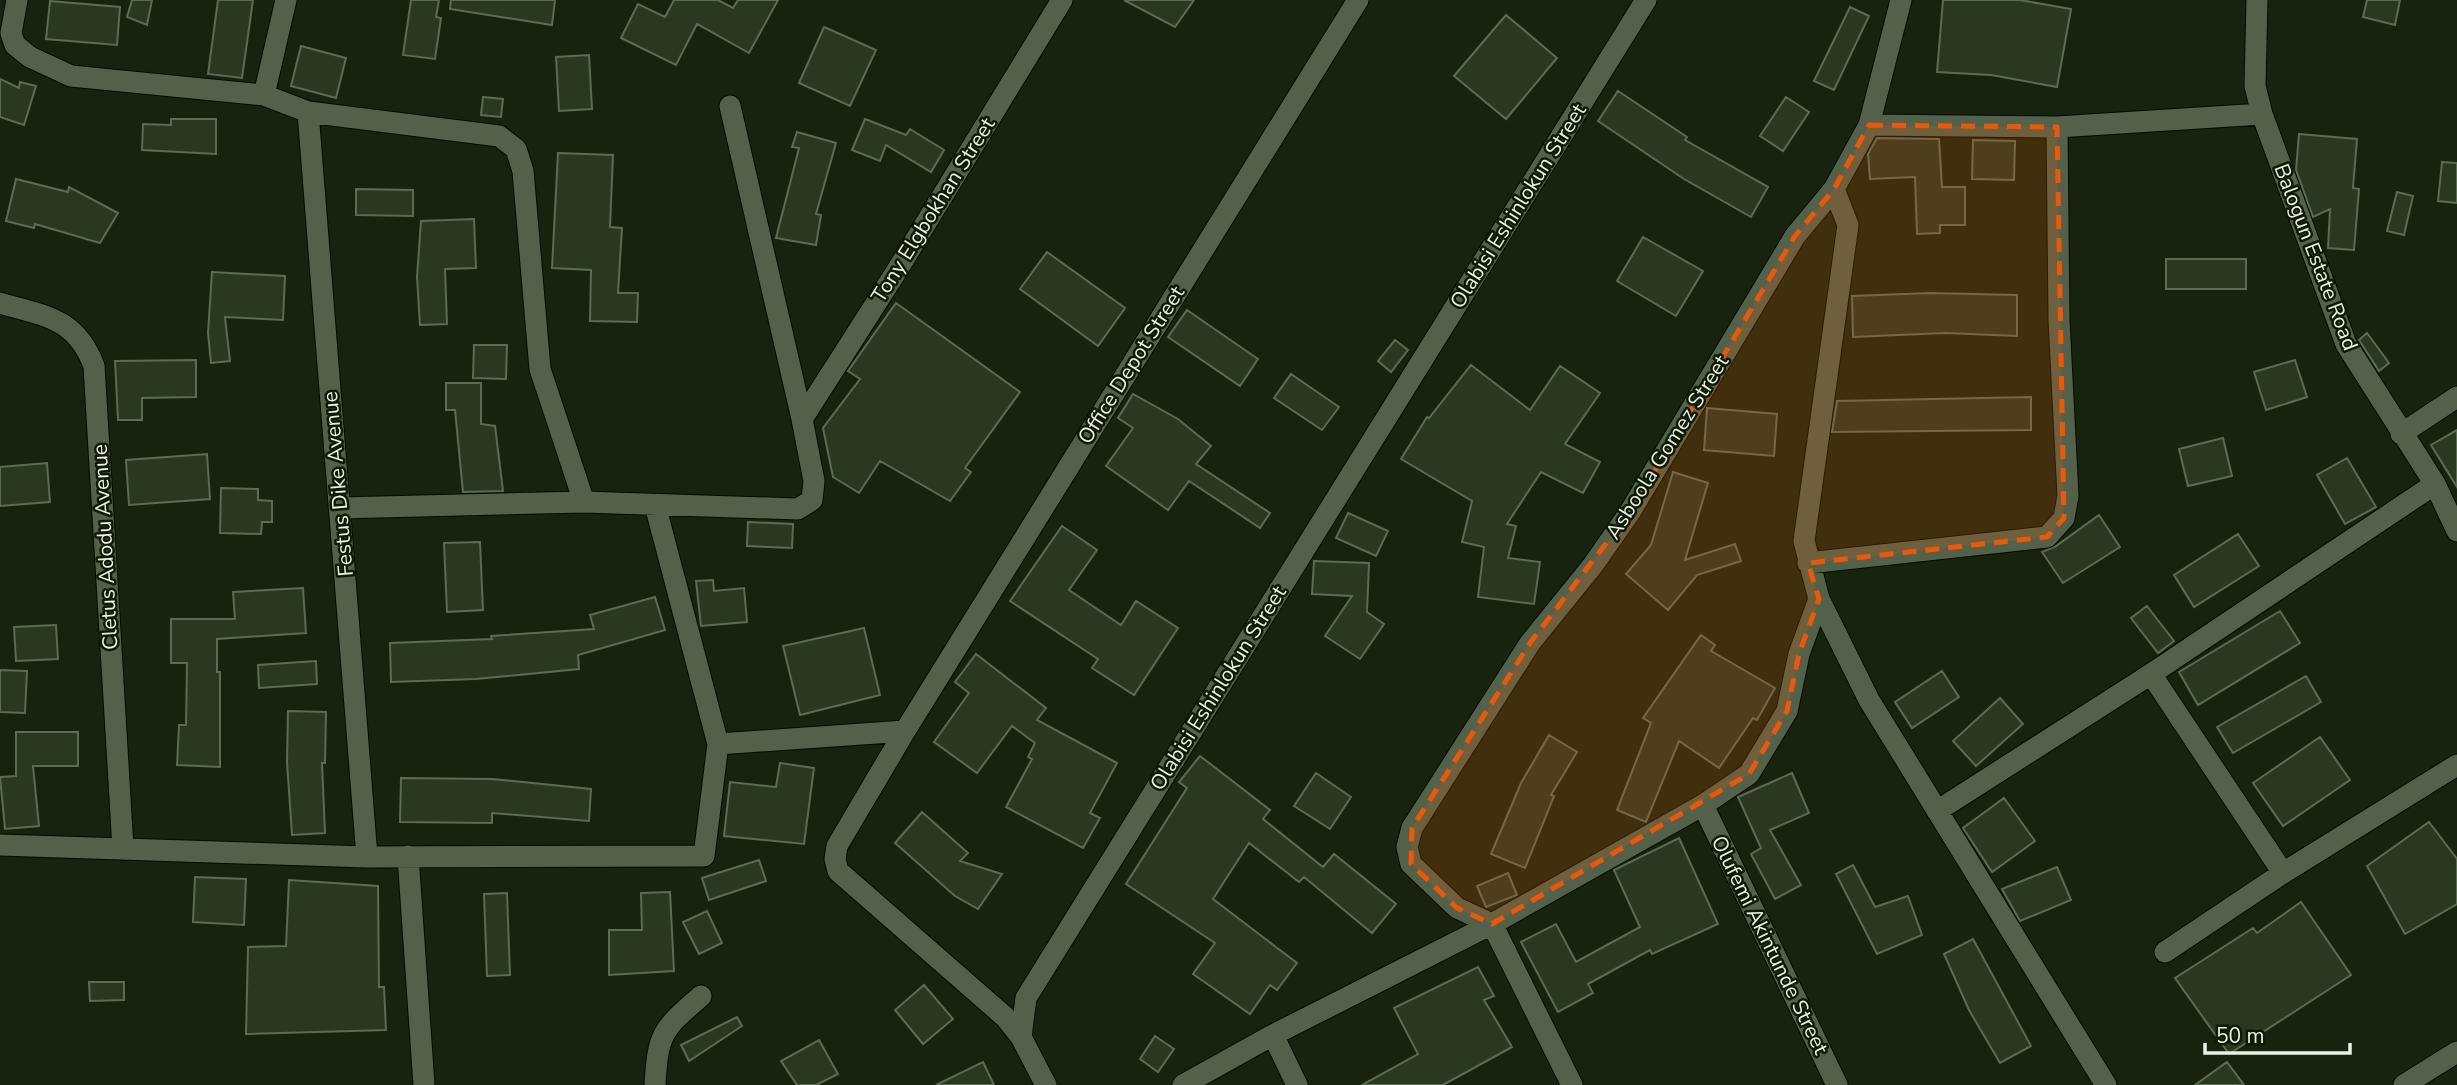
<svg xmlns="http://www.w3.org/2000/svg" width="2457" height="1085" viewBox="0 0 2457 1085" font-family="'Nunito Sans',sans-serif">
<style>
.building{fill:#2a3822;stroke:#5c6b53;stroke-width:2}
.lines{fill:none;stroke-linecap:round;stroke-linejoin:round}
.street-casing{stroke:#030c00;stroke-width:23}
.street{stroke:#53614a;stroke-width:21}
.marked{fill:#e8590c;fill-opacity:0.2;stroke:#e8590c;stroke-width:5;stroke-dasharray:14 9;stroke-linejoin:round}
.labels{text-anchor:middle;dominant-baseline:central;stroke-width:5;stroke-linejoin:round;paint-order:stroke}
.street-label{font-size:21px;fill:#e8f1e3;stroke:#0e1a06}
</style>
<rect width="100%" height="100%" fill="#17230e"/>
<!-- building -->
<path class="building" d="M132,0H152L147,25L127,17Z
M218,0H253L242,78L208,74Z
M411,0H439L436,17L441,18L435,59L403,55Z
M451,0H555L552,25L450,9Z
M674,0H718L733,8L738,0H778L749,53L697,24L676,65L621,38L638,4L665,17Z
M1124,0H1194L1175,27Z
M1943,0H2020L2071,9L2057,87L1991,75L1937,72Z
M2367,0H2400L2395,25L2363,17Z
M50,1L120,7L117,45L46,39Z
M1850,7L1869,16L1834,90L1814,81Z
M1506,15L1557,58L1506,119L1454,76Z
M824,27L876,50L850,106L799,83Z
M301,46L346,58L336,98L291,86Z
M589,55L592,109L559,111L556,57Z
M0,79L19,88L20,82L36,86L24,125L0,117Z
M1618,91L1687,137L1685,140L1768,187L1751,217L1684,179L1598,121Z
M483,97L503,99L501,117L481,115Z
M1786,97L1809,112L1783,151L1760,136Z
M171,119H216V154L142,150L143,124L171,125Z
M865,119L906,135L910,129L944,150L931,172L886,145L880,161L852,150Z
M797,132L836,143L816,214L821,215L816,245L776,238L799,148L792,147Z
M2299,134L2357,139L2353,188L2359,189L2354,250L2328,248L2330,209L2313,217L2296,170Z
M1877,138L1939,139L1942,187H1965V225H1940V233L1917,234L1915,177L1870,179L1868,154Z
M1973,140L2015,141L2014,180L1972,179Z
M558,153L613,155L610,227L622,228L618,293H638L637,322L590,321L591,270L552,268Z
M2442,162L2457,163V203L2438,201Z
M16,179L68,192L69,187L118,213L100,243L35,224L34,228L6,221Z
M356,189L413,190V216L356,215Z
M2397,192L2413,196L2404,235L2387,231Z
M474,219L476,268L445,269L447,324L420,325L417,277L421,221Z
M1643,237L1703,271L1676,316L1617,281Z
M1047,252L1125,308L1098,346L1020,289Z
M2166,259H2246V289H2166Z
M212,272L285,276L283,320L225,317L230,361L211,363L208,333Z
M1930,293L2017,295V336L1945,333L1853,337L1852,296Z
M896,303L1020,392L965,468L971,472L950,501L880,461L859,493L833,477L823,428L860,379L848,371Z
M1187,310L1258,359L1240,386L1168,337Z
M2367,333L2389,363L2379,371L2359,340Z
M1395,340L1408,350L1391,372L1378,361Z
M474,345H507L506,379L473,378Z
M196,360V397L142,398V420H118L115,361Z
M2295,360L2307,397L2266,410L2254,372Z
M1471,365L1530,410L1560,366L1600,393L1565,444L1600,462L1583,493L1541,472L1507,524L1516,526L1508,558L1540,562L1534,604L1478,597L1484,547L1462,542L1472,501L1401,459L1427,417L1429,418Z
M1291,374L1339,407L1322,430L1274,398Z
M446,383H481V424L495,426L503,491L463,492L455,410H446Z
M1133,394L1178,419L1211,446L1196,464L1270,513L1260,528L1189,481L1168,510L1106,466L1133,428L1118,418Z
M2031,397V430L1832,432L1837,401Z
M1707,408L1777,414L1774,456L1704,450Z
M2457,430V487L2431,445Z
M2223,438L2232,476L2188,486L2179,449Z
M207,454L210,499L129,505L126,460Z
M2347,458L2376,507L2345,524L2317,475Z
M47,463L50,502L0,506V467Z
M1673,472L1708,483L1685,560L1735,544L1741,561L1697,575L1668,610L1626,574L1651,545Z
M221,488L258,489V500L272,501V522H262L261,534L220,533Z
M1348,513L1388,531L1376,556L1336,538Z
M2099,515L2120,547L2063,583L2042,552L2056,546Z
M748,522L793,524L792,548L747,546Z
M1062,526L1097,550L1069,590L1121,625L1136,601L1178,628L1134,695L1092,668L1098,659L1010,601Z
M2238,534L2259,566L2194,607L2174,575Z
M480,542L483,610L447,612L444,543Z
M1314,561L1369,563L1367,612L1384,624L1360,659L1325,636L1352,596L1312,594Z
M713,580L714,591L744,588L747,622L701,626L696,581Z
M303,588L306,633L217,639V672H220V767L177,765L179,725H186L187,663H171V619H235L233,592Z
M655,597L665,630L578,655L579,669L476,679L391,682L390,643L492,639L491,636L594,629L590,615Z
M2147,606L2174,641L2158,653L2131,618Z
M2280,611L2300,643L2198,705L2179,672Z
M56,625L58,659L16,661L14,627Z
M864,628L880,695L800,715L783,646Z
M1701,635L1715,645L1711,651L1775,688L1757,720L1753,718L1719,768L1679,741L1646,822L1617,810L1651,723L1643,718Z
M976,654L1046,708L1037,720L1117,763L1090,813L1100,818L1083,848L1006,807L1032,759L1028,757L1035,743L1012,726L977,773L934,742L969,693L955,682Z
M316,661L317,684L259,688L258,665Z
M0,670L27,671L25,713L0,712Z
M1942,671L1959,697L1912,728L1895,702Z
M2306,676L2321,702L2233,753L2217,727Z
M2000,698L2023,724L1976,766L1953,741Z
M288,711L326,712L325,763H322L325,833L292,835L287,762Z
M16,732H78V766H33L39,826L5,829L0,777L16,776Z
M1549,735L1577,752L1551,795L1554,796L1525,868L1491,854L1521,783Z
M2320,737L2350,780L2283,826L2253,783Z
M1200,756L1270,810L1263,819L1323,867L1334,854L1396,904L1372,933L1304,877L1299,882L1249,843L1213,899L1297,963L1277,990L1270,985L1250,1014L1193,974L1215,943L1126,884L1187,788L1179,782Z
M780,763L814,768L804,844L724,836L730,782L776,787Z
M1316,773L1351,797L1330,829L1294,806Z
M1792,773L1809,813L1770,830L1801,885L1775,899L1751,854L1761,848L1738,797Z
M401,778L492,779L591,789L589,821L492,813V823L400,822Z
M2004,798L2035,841L1992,872L1963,828Z
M922,812L968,853L960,861L1002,874L978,909L955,896L895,843Z
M2429,822L2457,859V904L2405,934L2367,866Z
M1679,838L1718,924L1652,954L1650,950L1588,984L1593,993L1558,1012L1521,942L1556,924L1576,962L1640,927L1614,870Z
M759,860L766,881L709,900L702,878Z
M1853,865L1875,907L1908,896L1922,935L1877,954L1836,874Z
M2057,867L2071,900L2020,921L2002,889Z
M1508,873L1517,895L1486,907L1477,886Z
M195,877L246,879L244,925L193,922Z
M289,880L378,886L379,987H384L386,1030L246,1034L248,947L286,946Z
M670,892L674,971L609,975V930H642L641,893Z
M507,893L510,975L487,976L484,894Z
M2301,902L2351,975L2229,1054L2175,978L2253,928L2257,933Z
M707,911L722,943L699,954L683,922Z
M1973,939L2031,1046L2000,1063L1969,1010L1944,954Z
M1478,967L1494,996L1484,1000L1512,1047L1443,1085H1362L1418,1054L1394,1008Z
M89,982H124V1000L90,1001Z
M924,985L953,1019L923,1044L895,1010Z
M737,1017L742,1026L689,1061L681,1045Z
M1155,1036L1174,1049L1158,1072L1140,1059Z
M819,1040L838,1074L816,1085H797L781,1061Z
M983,1062L994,1085H936Z
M2227,1062L2244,1085H2195Z"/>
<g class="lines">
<!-- street casing -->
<g class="street-casing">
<path id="street" d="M17,0L11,33L15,45L30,57L71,76L264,95L308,112L499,136L516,149L523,171L540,369L584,502
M2257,0L2255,86L2262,114L2346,344L2435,484L2457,531
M264,95L286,0
M308,112L367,857
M1869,125L2057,127L2262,114
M1834,189L1848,225L1804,541L1819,599L1869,700L2106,1085
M0,303C45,316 76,318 94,366L123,848
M802,419L896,272L1062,0
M2401,434L2457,397
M655,505L718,744
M340,508L584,502L798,509L812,500L814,481L802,419L730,106
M1808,563L2047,537L2064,518L2068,496L2059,320L2057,127
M2151,674L2283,873
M1703,805L1837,1085
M1937,811L2151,674L2435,484
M0,845L367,857L704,856L718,744L905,731
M408,856L424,1085
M2165,952L2283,873L2457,765
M1273,1035L1297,1085
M1021,1037L1026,998L1646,0
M655,1085C658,1033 662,1030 701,996
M1046,1085L1021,1037L1005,1017L838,871L835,859L837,846L905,731L1358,0
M1183,1085L1273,1035L1492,924L1703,805L1749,774L1787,711L1799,654L1819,599
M1572,1085L1492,924L1457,908L1411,864L1407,847L1412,828L1530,643L1593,565L1630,512L1795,236L1834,189L1869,125L1901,0
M2404,1085L2457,1052"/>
</g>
<!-- street -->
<use href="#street" class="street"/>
</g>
<!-- marked area -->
<path class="marked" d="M1869,125L2057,127L2064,518L2047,537L1808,563L1819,599L1799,654L1787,711L1749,774L1492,924L1457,908L1411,864L1412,828L1530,643L1630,512L1795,236L1834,189Z"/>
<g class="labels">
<!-- street labels -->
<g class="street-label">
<text transform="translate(1518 206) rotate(-58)">Olabisi Eshinlokun Street</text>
<text transform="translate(933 210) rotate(-58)">Tony Elgbokhan Street</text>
<text transform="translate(2316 257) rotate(69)">Balogun Estate Road</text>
<text transform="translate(1131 365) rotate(-58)">Office Depot Street</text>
<text transform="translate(1667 447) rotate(-58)">Asboola Gomez Street</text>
<text transform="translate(338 484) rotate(-95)">Festus Dike Avenue</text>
<text transform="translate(105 547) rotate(-93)">Cletus Adodu Avenue</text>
<text transform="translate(1218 688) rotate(-58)">Olabisi Eshinlokun Street</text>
<text transform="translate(1770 945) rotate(64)">Olufemi Akintunde Street</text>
</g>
</g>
<!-- scale -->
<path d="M2205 1043v10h145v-10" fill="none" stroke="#e8f1e3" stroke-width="3.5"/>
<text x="2216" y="1043" font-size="21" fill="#e8f1e3" stroke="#0e1a06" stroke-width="5" paint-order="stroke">50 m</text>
</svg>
